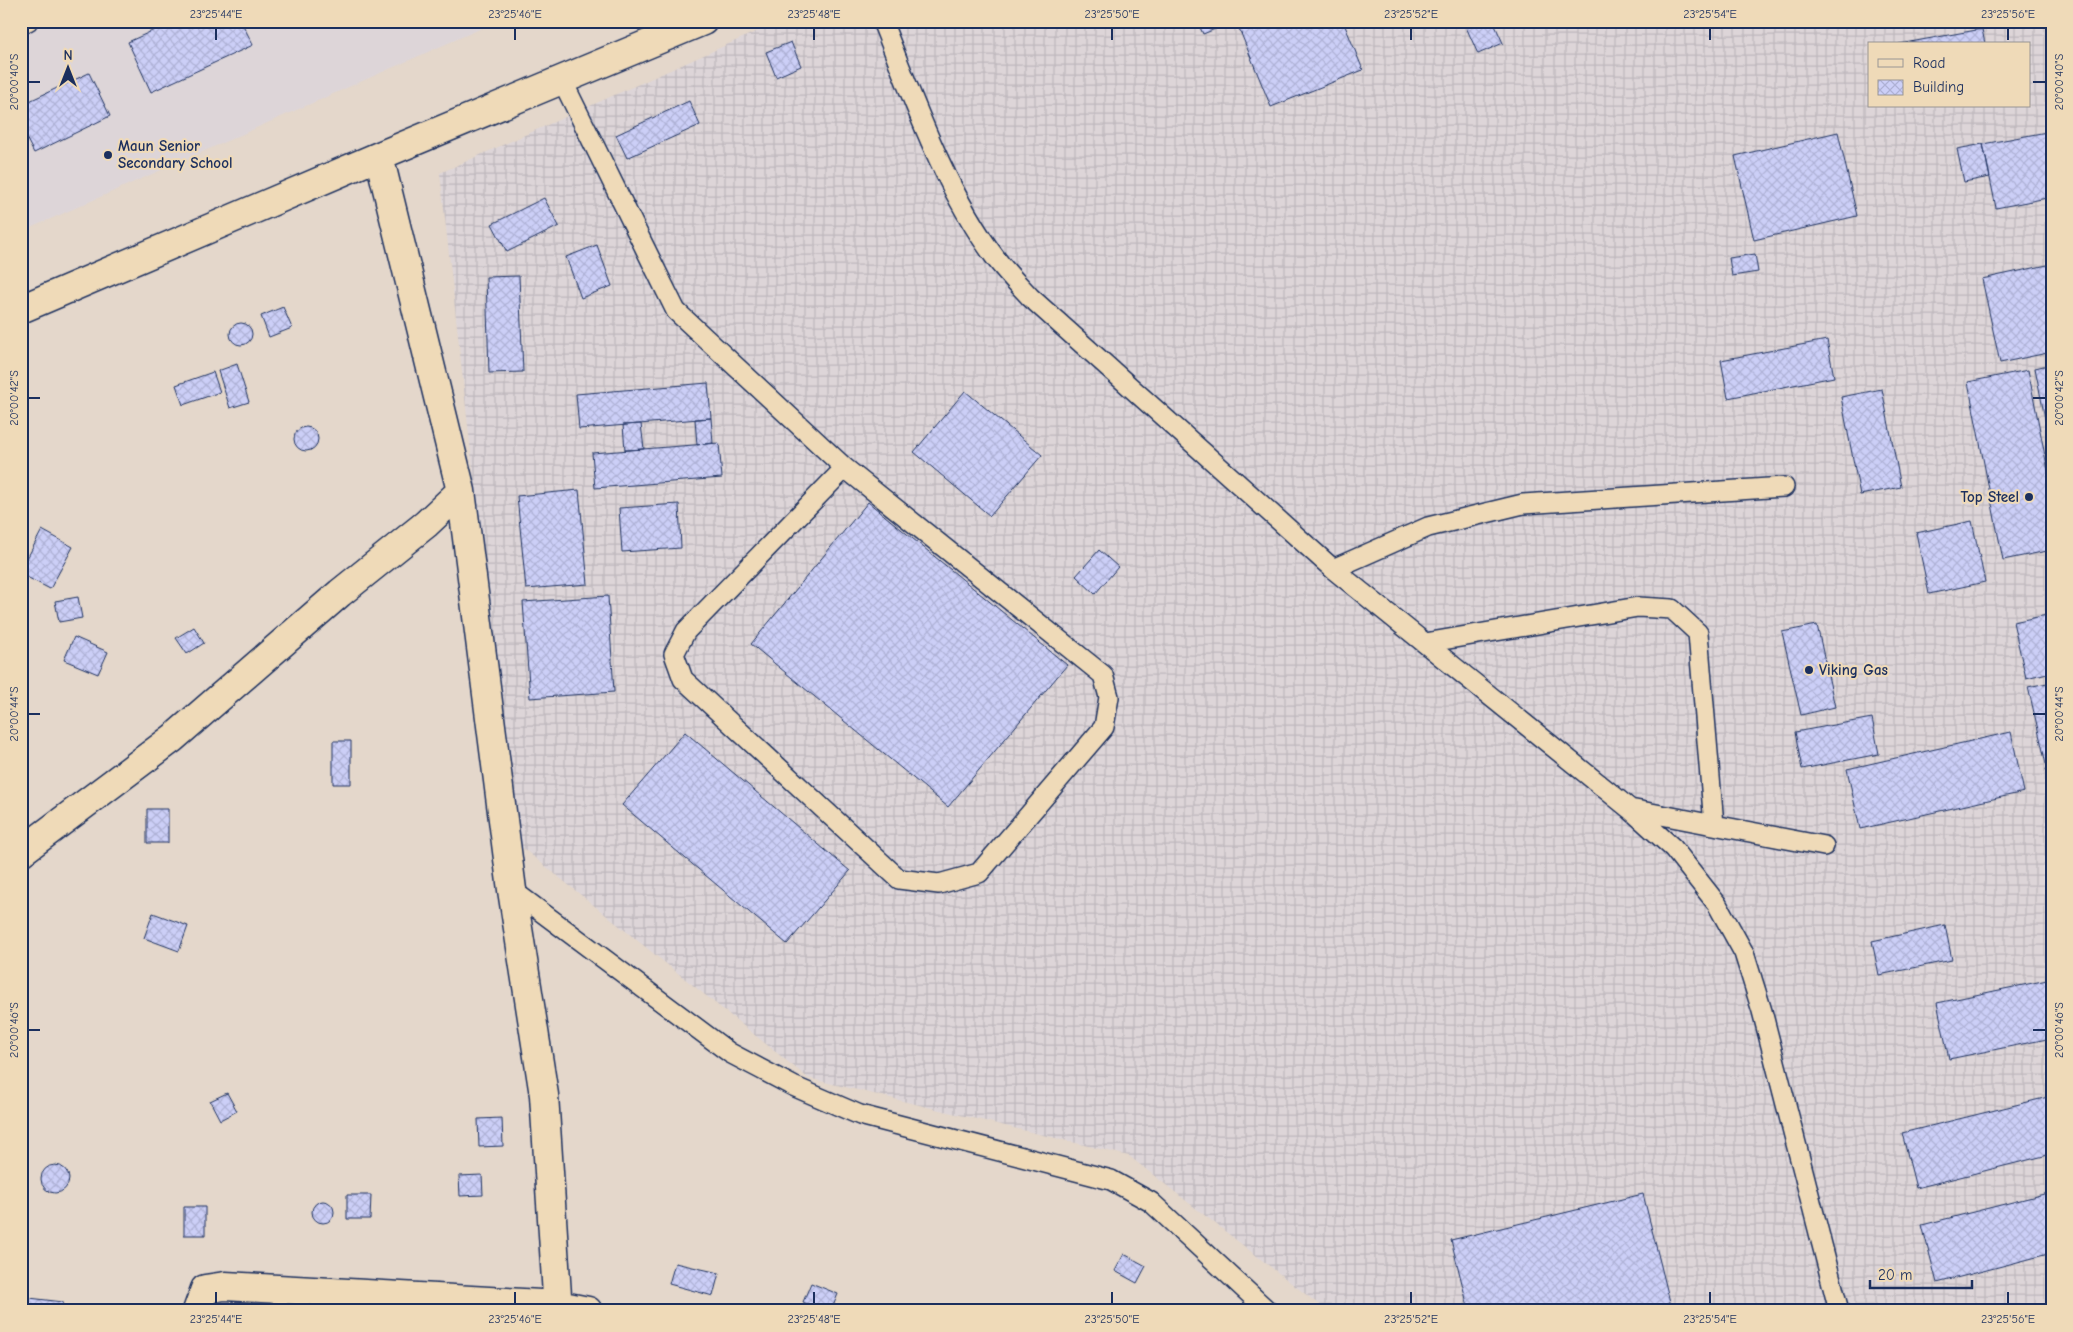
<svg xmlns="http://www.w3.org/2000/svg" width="2073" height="1332" viewBox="0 0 2073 1332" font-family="'Comic Neue',sans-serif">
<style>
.built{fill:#ddd5d8}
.industrial{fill:url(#industrial-grid);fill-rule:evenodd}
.building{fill:url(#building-cross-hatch);stroke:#1b2f5e}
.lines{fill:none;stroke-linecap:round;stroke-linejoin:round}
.lane-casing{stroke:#1b2f5e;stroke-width:22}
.street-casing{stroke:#1b2f5e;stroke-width:31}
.lane{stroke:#efdab8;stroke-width:19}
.street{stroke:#efdab8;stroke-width:28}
.ticks{fill:none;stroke:#1b2f5e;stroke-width:2}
.poi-dot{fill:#1b2f5e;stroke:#efdab8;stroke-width:2}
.labels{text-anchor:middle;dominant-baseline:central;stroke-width:4;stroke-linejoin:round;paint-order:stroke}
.poi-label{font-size:15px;font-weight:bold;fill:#1b2f5e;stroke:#efdab8;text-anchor:start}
.neatline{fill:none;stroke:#1b2f5e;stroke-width:2}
.ticks-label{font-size:12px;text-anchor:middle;fill:#1b2f5e}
</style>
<defs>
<pattern id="industrial-grid" width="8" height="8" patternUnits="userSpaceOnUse" patternTransform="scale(1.25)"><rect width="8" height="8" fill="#ddd5d8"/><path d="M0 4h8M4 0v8" fill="none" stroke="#bdb7bc"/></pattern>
<pattern id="building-cross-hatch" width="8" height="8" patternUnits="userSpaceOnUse" patternTransform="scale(1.25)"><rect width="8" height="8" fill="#cccff7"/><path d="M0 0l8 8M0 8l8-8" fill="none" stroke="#afb2d6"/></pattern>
</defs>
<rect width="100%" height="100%" fill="#e4d7cb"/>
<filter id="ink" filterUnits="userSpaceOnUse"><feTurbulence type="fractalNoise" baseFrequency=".02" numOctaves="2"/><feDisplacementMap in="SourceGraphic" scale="10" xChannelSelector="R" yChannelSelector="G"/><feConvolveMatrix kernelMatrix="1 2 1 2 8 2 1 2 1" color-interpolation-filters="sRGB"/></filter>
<g filter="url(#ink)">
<!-- built -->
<path class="built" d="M21,21H498L21,232Z"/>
<!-- industrial -->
<path class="industrial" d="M780,21H2052V1311H1327L1129,1156L808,1078L514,841L440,173ZM1869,44H2029V106H1869Z"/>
<!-- building -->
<path class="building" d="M174,21H241L253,45L151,92L128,42Z
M1197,21H1235L1203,34Z
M1236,21H1343L1363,70L1271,107Z
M1478,21H1493L1503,43L1478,54L1466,27Z
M1982,29L1985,44H1899Z
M791,42L801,66L776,77L766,52Z
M89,73L110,116L34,153L21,128V105Z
M689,101L700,125L627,158L616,135Z
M2052,131V197L1996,208L1983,144Z
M1838,132L1857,216L1754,240L1735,156Z
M1983,144L1990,177L1964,182L1957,149Z
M544,198L559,226L507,252L492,224Z
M597,245L612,286L581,298L566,257Z
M1755,254L1758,272L1732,276L1729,258Z
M2052,264V352L2000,363L1982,279Z
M519,276L523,372L489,373L486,277Z
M283,307L292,328L269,337L261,316Z
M230 334a11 11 0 1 1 22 0a11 11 0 1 1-22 0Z
M1827,340L1834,377L1728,398L1721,360Z
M237,364L249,402L230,408L218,371Z
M2052,364V438L2049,439L2035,368Z
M2028,370L2052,491V550L2003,560L1968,382Z
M213,372L220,392L183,405L176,385Z
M708,383L711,418L579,429L576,394Z
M1882,389L1901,487L1860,495L1841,397Z
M965,391L1042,455L990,516L914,452Z
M711,418L713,443L697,445L695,419Z
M641,424L644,449L625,450L623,425Z
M294 439a12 12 0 1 1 24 0a12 12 0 1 1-24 0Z
M719,443L722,478L595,488L592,453Z
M579,490L588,584L526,589L517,496Z
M868,502L1067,665L948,807L751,644Z
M679,504L681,548L622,552L619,508Z
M1972,521L1985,582L1929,594L1916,533Z
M42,530L73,547L50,589L21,574V570Z
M1099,550L1118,567L1095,594L1076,576Z
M608,596L614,692L530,698L523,602Z
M78,597L82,618L59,622L55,601Z
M2052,614V672L2026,678L2013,622Z
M1817,625L1835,707L1801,715L1782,632Z
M194,627L204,643L187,654L176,638Z
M74,637L108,652L98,674L64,660Z
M2052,682V763L2046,764L2028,687Z
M1872,718L1879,754L1802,769L1795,732Z
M685,732L850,871L787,944L622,805Z
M2011,732L2024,792L1860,829L1847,769Z
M333,741H351V784H333Z
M2052,768V794L2046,769Z
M147,809H168V843H147Z
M153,913L188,926L179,951L144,938Z
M1945,925L1952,960L1879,975L1872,941Z
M2052,979V1038L1949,1059L1937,1003Z
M227,1093L237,1111L220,1120L210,1101Z
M2052,1096V1154L1916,1188L1902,1133Z
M502,1118L503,1146L479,1147L478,1119Z
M41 1179a14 14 0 1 1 28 0a14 14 0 1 1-28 0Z
M482,1175L483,1195L460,1196L459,1176Z
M2052,1192V1253L1937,1283L1922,1225Z
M1643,1194L1672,1310L1469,1311L1451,1240Z
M347,1195H371L370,1219H347Z
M312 1212a11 11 0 1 1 22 0a11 11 0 1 1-22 0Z
M184,1207H205V1235H184Z
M1124,1254L1146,1266L1137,1283L1115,1271Z
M675,1263L719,1273L713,1296L669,1284Z
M811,1283L838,1294L831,1311H824L803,1302Z
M21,1297L63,1302L62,1311H21Z"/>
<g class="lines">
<!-- lane casing -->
<g class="lane-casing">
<path id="lane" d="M882,21C913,99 946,193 997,260C1007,273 1019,285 1030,297L1333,569L1630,809L1673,848L1717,904L1744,953L1762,1011L1839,1311
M21,24L28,21
M562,80L676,311L845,468L1103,675L1109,697L1104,727L979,873L939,884L899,879L683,679L674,654L686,631L845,468
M1333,569L1428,527L1523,504L1784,487
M1425,643L1638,607L1672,609L1698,633L1714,825
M1630,809L1824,846
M512,890L730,1053L793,1086L860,1115L1111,1180L1151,1202L1268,1311"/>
</g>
<!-- street casing -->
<g class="street-casing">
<path id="street" d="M379,156L461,491L512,890L544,1095L558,1311
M21,309L379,156L703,21
M21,852L173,738L340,593L426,524L461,491
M197,1311L205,1289L225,1286L558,1305L588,1311"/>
</g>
<!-- lane -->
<use href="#lane" class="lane"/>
<!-- street -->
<use href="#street" class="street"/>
</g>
</g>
<!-- ticks -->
<path class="ticks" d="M216,28V40M515,28V40M814,28V40M1112,28V40M1411,28V40M1710,28V40M2008,28V40M28,82H40M2033,82H2046M28,398H40M2033,398H2046M28,714H40M2033,714H2046M28,1030H40M2033,1030H2046M216,1292V1304M515,1292V1304M814,1292V1304M1112,1292V1304M1411,1292V1304M1710,1292V1304M2008,1292V1304"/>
<!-- markers -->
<g class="poi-dot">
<circle cx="108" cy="155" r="5"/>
<circle cx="2029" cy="497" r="5"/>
<circle cx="1809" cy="670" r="5"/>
</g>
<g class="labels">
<!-- poi labels -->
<g class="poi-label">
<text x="118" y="146">Maun Senior<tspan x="118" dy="17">Secondary School</tspan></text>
<text x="2019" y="497" text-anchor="end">Top Steel</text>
<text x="1819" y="670">Viking Gas</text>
</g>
</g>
<!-- margin -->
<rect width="2073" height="1332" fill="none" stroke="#efdab8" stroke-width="55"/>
<!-- legend -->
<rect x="1868" y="42" width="162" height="65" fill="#efdab8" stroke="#9a9694"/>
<rect x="1878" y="59" width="25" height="8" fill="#efdab8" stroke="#9a9694"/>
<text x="1913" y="68" font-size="15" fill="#1b2f5e">Road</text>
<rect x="1878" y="80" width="25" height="15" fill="url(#building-cross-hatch)" stroke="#9a9694"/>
<text x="1913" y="92" font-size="15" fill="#1b2f5e">Building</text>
<!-- north arrow -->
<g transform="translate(68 68)" stroke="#efdab8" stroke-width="4" paint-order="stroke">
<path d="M0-4L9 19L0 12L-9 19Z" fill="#1b2f5e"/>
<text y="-8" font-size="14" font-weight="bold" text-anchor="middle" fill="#1b2f5e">N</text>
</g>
<!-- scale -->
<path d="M1870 1280v8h102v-8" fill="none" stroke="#1b2f5e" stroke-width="2.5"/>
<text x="1878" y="1280" font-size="15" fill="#1b2f5e" stroke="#efdab8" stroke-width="4" paint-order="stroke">20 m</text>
<rect x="28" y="28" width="2018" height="1276" class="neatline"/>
<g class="ticks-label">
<text x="216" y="18">23°25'44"E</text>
<text x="515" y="18">23°25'46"E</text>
<text x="814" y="18">23°25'48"E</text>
<text x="1112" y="18">23°25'50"E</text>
<text x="1411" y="18">23°25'52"E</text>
<text x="1710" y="18">23°25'54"E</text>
<text x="2008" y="18">23°25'56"E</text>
<text transform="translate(14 82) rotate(-90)" y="4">20°00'40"S</text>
<text transform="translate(2059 82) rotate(-90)" y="4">20°00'40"S</text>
<text transform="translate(14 398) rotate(-90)" y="4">20°00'42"S</text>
<text transform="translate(2059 398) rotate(-90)" y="4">20°00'42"S</text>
<text transform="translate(14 714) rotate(-90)" y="4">20°00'44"S</text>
<text transform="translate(2059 714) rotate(-90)" y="4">20°00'44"S</text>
<text transform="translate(14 1030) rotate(-90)" y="4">20°00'46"S</text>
<text transform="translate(2059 1030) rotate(-90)" y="4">20°00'46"S</text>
<text x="216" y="1323">23°25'44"E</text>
<text x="515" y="1323">23°25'46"E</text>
<text x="814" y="1323">23°25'48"E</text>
<text x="1112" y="1323">23°25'50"E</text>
<text x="1411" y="1323">23°25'52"E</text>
<text x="1710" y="1323">23°25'54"E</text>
<text x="2008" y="1323">23°25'56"E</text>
</g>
</svg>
